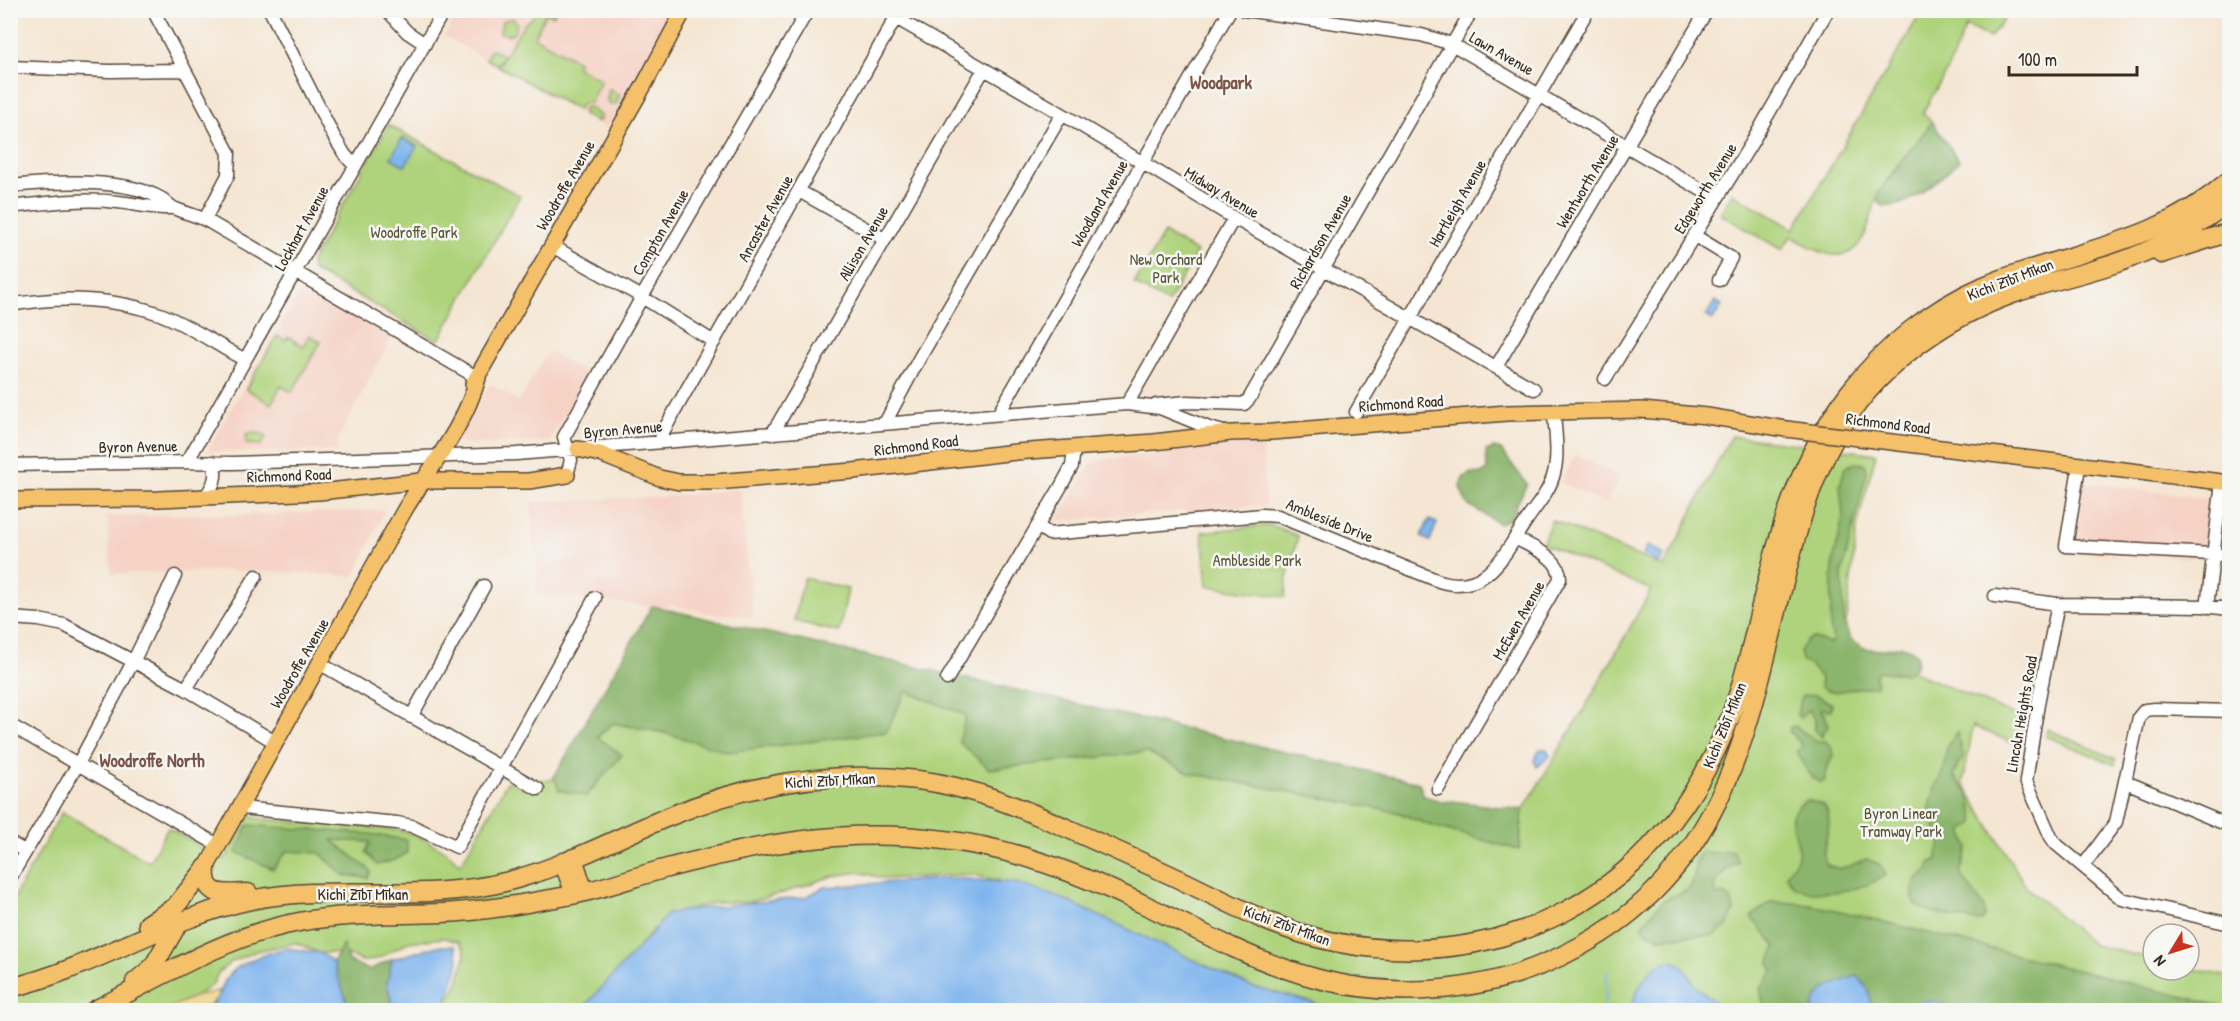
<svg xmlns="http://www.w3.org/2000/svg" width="2240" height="1021" viewBox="0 0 2240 1021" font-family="'Patrick Hand',sans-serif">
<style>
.built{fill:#f6d2c5}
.green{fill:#afd37c;stroke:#757e4d;stroke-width:1.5}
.forest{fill:#8bb56c;stroke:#637045;stroke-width:1.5}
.sand{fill:#eeda9e;stroke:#94825e;stroke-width:1.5}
.water{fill:#80b5ee;stroke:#5e7086;stroke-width:1.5}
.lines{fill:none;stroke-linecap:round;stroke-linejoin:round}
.stream{stroke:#80b5ee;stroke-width:2}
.minor-casing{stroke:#574639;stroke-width:15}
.major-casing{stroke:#574639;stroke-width:18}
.highway-casing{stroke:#574639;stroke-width:21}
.minor{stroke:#fff;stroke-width:12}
.major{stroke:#f4c16b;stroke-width:15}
.highway{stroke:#f4c16b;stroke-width:18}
.major-bridge-casing{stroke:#574639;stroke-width:18;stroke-linecap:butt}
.major-bridge{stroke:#f4c16b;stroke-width:15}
.labels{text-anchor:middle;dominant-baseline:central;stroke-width:5;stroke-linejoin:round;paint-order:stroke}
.street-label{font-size:16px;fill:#3b2a1e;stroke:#f6f6f2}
.park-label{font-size:16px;fill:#585436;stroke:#f6f6f2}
.neighbourhood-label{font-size:18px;font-weight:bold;fill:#7e5448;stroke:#f6f6f2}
</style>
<rect width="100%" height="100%" fill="#f6f6f2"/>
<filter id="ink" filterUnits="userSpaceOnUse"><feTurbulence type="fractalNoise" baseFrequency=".0167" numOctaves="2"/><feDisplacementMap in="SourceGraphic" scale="12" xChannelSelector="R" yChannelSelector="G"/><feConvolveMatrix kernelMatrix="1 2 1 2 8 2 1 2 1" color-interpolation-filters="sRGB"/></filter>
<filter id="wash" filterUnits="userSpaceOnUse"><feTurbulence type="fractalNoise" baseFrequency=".008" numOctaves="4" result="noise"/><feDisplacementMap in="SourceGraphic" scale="24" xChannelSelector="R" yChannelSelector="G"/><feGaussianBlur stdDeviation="1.35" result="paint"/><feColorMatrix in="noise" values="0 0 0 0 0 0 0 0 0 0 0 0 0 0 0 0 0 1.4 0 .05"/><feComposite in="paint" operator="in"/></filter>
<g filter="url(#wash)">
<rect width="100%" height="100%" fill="#f5e6d3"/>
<!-- built -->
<path class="built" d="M459,11H675L608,129L444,36Z
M302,288L391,338L337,441L338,451L206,452Z
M548,351L588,373L549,442L458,444V439L490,384L519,401Z
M1262,442L1266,505L1056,521L1092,461Z
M1576,455L1620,477L1605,504L1560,482Z
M2073,481L2205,498L2210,506L2205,558L2063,551Z
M740,489L753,617L707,613L669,604L668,610L652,606L536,594L537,556L533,544L531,502L661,497Z
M385,510L355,576L241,570L111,574L107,516L240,515Z"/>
<!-- green -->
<path class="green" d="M535,11H556L553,16L546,13L534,37L578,61L577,67L601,80L590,103H583L578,110L498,66L524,24L533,17Z
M1922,11H2010L1990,38L1966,26L1949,66L1923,113L1932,122C1916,144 1896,164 1882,188C1875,200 1872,214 1868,227C1851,273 1821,253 1791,236L1782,250L1720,214L1732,193L1794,229Z
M513,18L517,23L514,33L508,35L500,33L502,21Z
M491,49L503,55L497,65L486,59Z
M609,89L620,95L616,104L610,105L607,101Z
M586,107H590L601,117L598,122L583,115V110Z
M388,125L520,196L438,341L312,270L311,262Z
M1164,233L1197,252L1168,303L1134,284Z
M309,335L321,342L292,392L281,386L271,404L246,389L277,336L285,341L288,337L303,346Z
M252,433L264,434L266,437L261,445L246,444V435Z
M1731,436L1876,454L1857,526L1844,642L2023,719L2018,745L1973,726L1963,783L2027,888L2094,945L2153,959V970H2189V968L2230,977L2229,1010L1809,916L1805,1010H1341L1260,992L1029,888L970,874L885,879L859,872L833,876L783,893L749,902H719L696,907L668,920L653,930L585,1010H443L458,982L465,956L464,949L458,942L444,938L408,942L379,958L368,961H362L342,953H320L296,943L256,951L231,962L218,973L213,984L191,1000L169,1008L149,1010H11V903L62,812L149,862L168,828L225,859L249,816L260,819L399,830C417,834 431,843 447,852C452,856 455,861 461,864L507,782L551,780L613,723L665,733L906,691L966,715L989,769L1147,752L1189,773L1397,812L1429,825L1519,850L1523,810L1584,709L1651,590L1542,543L1552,520L1664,567Z
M1271,525L1298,536L1287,578L1285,597L1207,586L1202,532Z
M804,578L848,589L839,632L794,621Z
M2047,729L2116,759L2115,765L2046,736Z"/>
<!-- forest -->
<path class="forest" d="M1932,122L1959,161C1943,176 1904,214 1880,205L1877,197L1881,189Z
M1494,448L1501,450L1527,484L1510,518L1500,524L1467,504L1460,487L1463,478L1471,473L1481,474L1487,470L1486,451Z
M1852,463L1865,464L1867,471L1842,573L1844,623L1850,639L1863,648L1880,650L1901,646L1916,652C1923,680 1894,673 1878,671L1875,676L1877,684L1874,687C1869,688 1865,688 1859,688C1844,689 1835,697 1820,686L1821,678L1811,666L1802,660L1800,652C1809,634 1813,635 1829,644L1833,641L1830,626L1833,562L1843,517L1840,486L1845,467Z
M652,606L1419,783L1424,796L1444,802L1452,801L1523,810L1519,850L1429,825L1397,812L1189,773L1147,752L989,769L959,742L966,715L906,691L886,732L728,752L665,733L613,723L597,737L622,755L586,796L559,790L554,777Z
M1816,695L1832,704L1831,710L1820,709L1822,713L1825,714L1828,727L1823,731L1822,737L1815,731V719L1808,710L1800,718L1797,715L1802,696Z
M1794,726L1817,741H1825L1831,746L1833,756C1827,764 1828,772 1824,781L1819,782C1807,775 1803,763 1797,751L1802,747L1800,742L1790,733V727Z
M1957,732L1964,758L1958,764L1954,775C1957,783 1962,784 1966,791C1971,799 1975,814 1974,824L1963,830L1968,848L1960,873L1984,907L1985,916L1982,921C1969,921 1925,913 1916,904C1910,897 1914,888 1915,880L1928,870L1930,863L1938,859L1937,853L1941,844L1935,835L1936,828L1930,815V806L1936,785L1944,769L1947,746Z
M1807,800L1824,805C1838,828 1816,848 1827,865C1843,873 1852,863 1867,859L1879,864L1886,875C1867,889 1815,900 1794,886C1791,884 1788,878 1786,875C1790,869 1797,861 1798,855C1802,832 1776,818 1807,800Z
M248,825L370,834L407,840V853L395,860L377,865L366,852L370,842L332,840L371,871L368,878L343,875L320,853L287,851L273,869L236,852Z
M1703,851L1711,853L1733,851L1739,862C1727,868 1712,879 1716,895H1724L1731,898L1734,911L1726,927L1713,936L1700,935L1660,938L1648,933L1642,926C1649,917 1656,907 1664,900C1672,894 1685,895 1690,887C1697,876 1692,859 1703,851Z
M1770,902L1798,903L1836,910L2229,1008V1010H1953L1941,1003L1909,1007L1906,1010H1872L1869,991L1813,1006V1010H1756L1764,1007L1760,988L1773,972L1769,963L1776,946L1751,917Z
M343,945L349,961L369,970L392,959L387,984L394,1010H348L349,1008L333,962Z"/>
<!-- sand -->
<path class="sand" d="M222,990C206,1018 193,1010 164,1010L196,996Z"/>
<!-- water -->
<path class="water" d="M402,138L417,146L405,166L391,158Z
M1715,301L1722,305L1713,320L1706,316Z
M1429,520L1437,523L1430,541L1421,537Z
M1648,545L1664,555L1659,564L1643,554Z
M1540,749H1546L1550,756L1537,767L1534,761Z
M952,878L1016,883L1063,899L1250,986L1341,1010H581L651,934L667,914L693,909L806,897L824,887Z
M437,946H455L459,963L447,1000L439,1010H394L387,984L392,959Z
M286,948L320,953L333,962L349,1008L348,1010H204C224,1000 218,985 231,973C246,959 267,954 286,948Z
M1671,961L1682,965L1696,987L1722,1007L1721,1010H1630C1636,991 1648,963 1671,961Z
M1858,976L1869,991L1872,1010H1813C1814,989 1841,981 1858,976Z
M1923,1000L1941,1003L1953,1010H1906Z"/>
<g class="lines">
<!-- stream -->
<path class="stream" d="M1605,1010L1607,971"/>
</g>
</g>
<g filter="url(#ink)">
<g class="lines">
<!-- minor casing -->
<g class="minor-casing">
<path id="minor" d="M153,10L229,153L228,175L205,219
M270,10L333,135L345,155L354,165
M387,10L407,32L425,44
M1244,10L1421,35L1452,44L1717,199
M896,18L1062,114L1234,218L1534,389
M10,67L110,71L184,70
M10,186C51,182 125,177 162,199C167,202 170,207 176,209C188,214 200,216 211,223L478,378
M799,191L884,239
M10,207C45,203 83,198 118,202C137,204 153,209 173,208
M1695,236L1731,258L1719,280
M552,246L642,297L714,342
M10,305C61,296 110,297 160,314C187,324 219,346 245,360
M1496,367L1707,10
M1605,379L1751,144L1828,10
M1127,404L1234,218
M1156,405L1187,402L1244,404L1249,399L1472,10
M1356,412L1588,10
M999,413L1230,10
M885,423L919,359L1062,114
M772,434L984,69
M660,442L663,432L900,10
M187,462L444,10
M10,465L187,462L234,463L516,454L1127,404L1160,408L1209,428L1224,432
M2079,467L2066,546L2230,555
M567,475L571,460L564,437L642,297L808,10
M206,496C213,486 219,475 212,462
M1038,526L1049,534L1262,515L1278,516L1439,581C1487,596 1504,554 1526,521C1536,506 1550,491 1554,473C1559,454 1555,432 1554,412
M1995,596L2058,604L2203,606L2230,609
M2058,604L2039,698L2026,781L2051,837L2056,844L2122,899L2230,924
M2207,607L2222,482
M10,618L39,620L64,625L186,689L275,742
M319,663L538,789
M947,679L1060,488L1072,466L1074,448
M186,689L256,576
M411,717L484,586
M10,725L218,845
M2126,782L2230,826
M1438,789L1560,579C1561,557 1531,547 1515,538
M240,805L251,809L397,823L412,826L457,847L595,598
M10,843L25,851
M2083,866L2116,822L2139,717L2145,710L2154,709L2230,711
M10,878L78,764L133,662L175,576"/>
</g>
<!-- major casing -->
<g class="major-casing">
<path id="major" d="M473,384L643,87L684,10
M1875,440L2230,483
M578,449L600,454L660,478L679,482H715L853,471L1016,452L1154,442L1231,433L1272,432L1507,413L1642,410L1707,416L1786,429
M10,500L159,499L319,492L421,481H529L567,475
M206,868L404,511C430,467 464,428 478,378"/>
</g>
<!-- highway casing -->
<g class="highway-casing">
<path id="highway" d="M2161,254L2230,232
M563,862L573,888L580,893L582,886L573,858
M206,868C203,898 225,894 248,893
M148,924L175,907L206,868
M135,982L153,967L180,920
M10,988C94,968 166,918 251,900C335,883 421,903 505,882C562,868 614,839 668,817C748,783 832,770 918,780C973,787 1021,808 1071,830C1108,847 1145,863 1181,880C1210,894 1238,908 1267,921C1363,961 1473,960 1566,911C1652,865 1708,787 1738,695C1753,648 1761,599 1775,552C1790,496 1814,440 1848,394C1883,348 1931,309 1984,286C2072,249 2154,247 2230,180
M95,1010C161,977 225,936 299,922C346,913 394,915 442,913C486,911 529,903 572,895C602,889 631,878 660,870C758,844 843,827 944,840C1015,848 1079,874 1143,904C1190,926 1236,952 1286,969C1382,1003 1487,997 1577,948C1719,871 1746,742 1780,598C1794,543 1807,488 1835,438C1873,369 1942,319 2015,293C2052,280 2091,273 2128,259C2164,245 2199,225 2230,201"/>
</g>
<!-- minor -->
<use href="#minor" class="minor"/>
<!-- major -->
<use href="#major" class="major"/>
<!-- highway -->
<use href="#highway" class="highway"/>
<!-- major-bridge casing -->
<g class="major-bridge-casing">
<path id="major-bridge" d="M1786,429L1875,440"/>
</g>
<!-- major-bridge -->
<use href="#major-bridge" class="major-bridge"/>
</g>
</g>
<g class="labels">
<!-- street labels -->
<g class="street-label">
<text transform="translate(1502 53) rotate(30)">Lawn Avenue</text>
<text transform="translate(1587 181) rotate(-59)">Wentworth Avenue</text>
<text transform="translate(565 185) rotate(-60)">Woodroffe Avenue</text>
<text transform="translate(1705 188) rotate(-58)">Edgeworth Avenue</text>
<text transform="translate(1222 192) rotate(31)">Midway Avenue</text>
<text transform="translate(1099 203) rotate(-60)">Woodland Avenue</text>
<text transform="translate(1457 203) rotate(-60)">Hartleigh Avenue</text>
<text transform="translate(765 218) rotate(-61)">Ancaster Avenue</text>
<text transform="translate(301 228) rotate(-61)">Lockhart Avenue</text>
<text transform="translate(660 232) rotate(-60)">Compton Avenue</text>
<text transform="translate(1320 241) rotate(-60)">Richardson Avenue</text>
<text transform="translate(863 243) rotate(-60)">Allison Avenue</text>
<text transform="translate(2010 279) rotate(-21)">Kichi Zībī Mīkan</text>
<text transform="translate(1401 403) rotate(-4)">Richmond Road</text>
<text transform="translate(1888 423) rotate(7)">Richmond Road</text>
<text transform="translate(623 429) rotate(-5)">Byron Avenue</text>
<text transform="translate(916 445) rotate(-7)">Richmond Road</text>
<text transform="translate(138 446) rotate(-1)">Byron Avenue</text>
<text transform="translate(289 475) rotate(-2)">Richmond Road</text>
<text transform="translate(1330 520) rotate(22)">Ambleside Drive</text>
<text transform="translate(1518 620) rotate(-60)">McEwen Avenue</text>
<text transform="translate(299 663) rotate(-60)">Woodroffe Avenue</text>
<text transform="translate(2021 714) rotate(-80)">Lincoln Heights Road</text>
<text transform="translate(1724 725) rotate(-68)">Kichi Zībī Mīkan</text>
<text transform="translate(830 780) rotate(-3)">Kichi Zībī Mīkan</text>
<text x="363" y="894">Kichi Zībī Mīkan</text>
<text transform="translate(1287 925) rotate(20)">Kichi Zībī Mīkan</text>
</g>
<!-- park labels -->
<g class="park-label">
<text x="414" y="232">Woodroffe Park</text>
<text x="1166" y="259">New Orchard<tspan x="1166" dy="18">Park</tspan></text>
<text x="1257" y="560">Ambleside Park</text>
<text x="1901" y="813">Byron Linear<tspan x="1901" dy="18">Tramway Park</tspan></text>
</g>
<!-- neighbourhood labels -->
<g class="neighbourhood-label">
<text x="1221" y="82">Woodpark</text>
<text x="152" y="760">Woodroffe North</text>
</g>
</g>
<!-- margin -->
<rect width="2240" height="1021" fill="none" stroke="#f6f6f2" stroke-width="36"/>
<!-- north arrow -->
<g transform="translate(2171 952) rotate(232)"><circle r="28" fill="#f6f6f2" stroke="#aba49d" stroke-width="1.5"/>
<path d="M0-4.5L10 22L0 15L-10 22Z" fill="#c8321e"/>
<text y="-9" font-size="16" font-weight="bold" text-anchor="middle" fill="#3b2a1e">N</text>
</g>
<!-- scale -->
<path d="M2009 66v9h128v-9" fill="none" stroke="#3b2a1e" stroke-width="3"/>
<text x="2018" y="66" font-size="18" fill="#3b2a1e" stroke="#f6f6f2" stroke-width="4.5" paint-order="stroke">100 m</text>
</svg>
